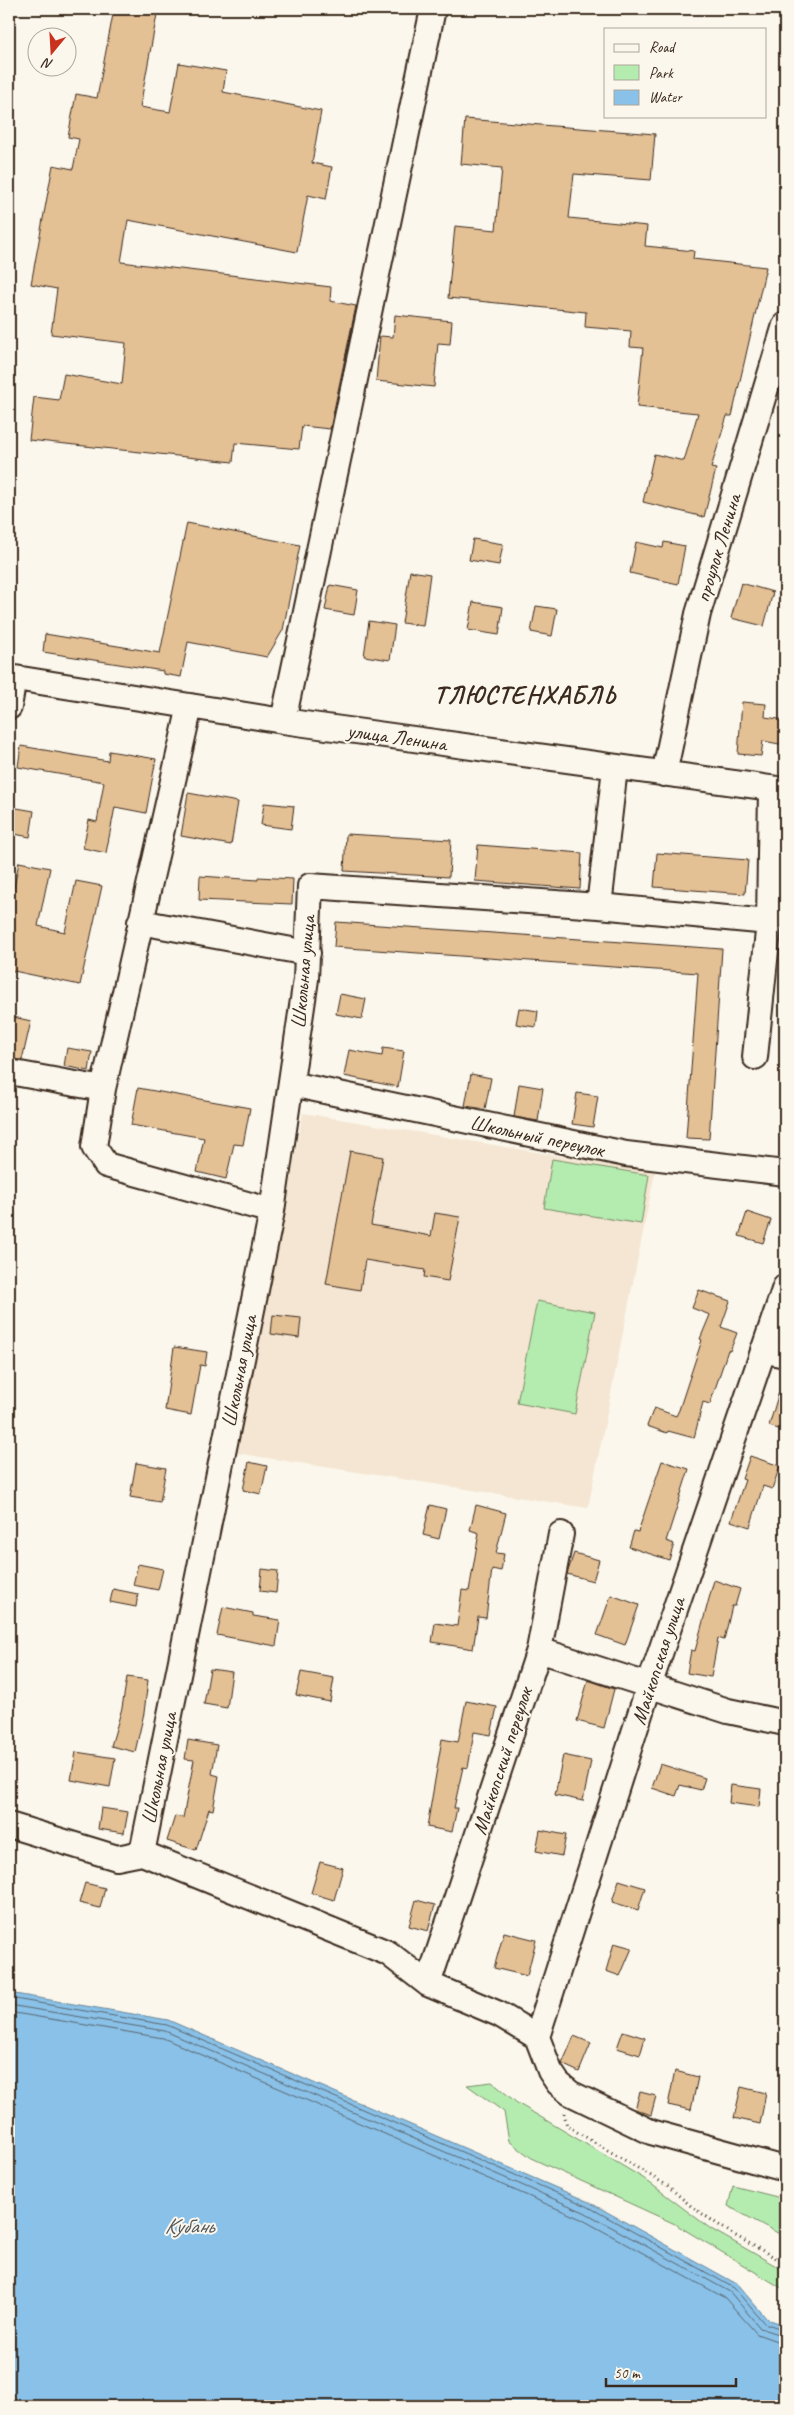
<svg xmlns="http://www.w3.org/2000/svg" width="794" height="2415" viewBox="0 0 794 2415" font-family="Caveat,sans-serif">
<style>
.built{fill:#f4e6d2}
.green{fill:#b4ecaf;stroke:#788b66}
.water{fill:#89c1e8;stroke:#6a8597}
.lines{fill:none;stroke-linecap:round;stroke-linejoin:round}
.shore{stroke:#5a666f;stroke-width:1}
.building{fill:#e4c095;stroke:#3b2a1e}
.minor-casing{stroke:#3b2a1e;stroke-width:28}
.path{stroke:#3b2a1e;stroke-width:3;stroke-dasharray:1 4;stroke-linecap:butt}
.minor{stroke:#fbf7ec;stroke-width:24}
.labels{text-anchor:middle;dominant-baseline:central;stroke-width:4;stroke-linejoin:round;paint-order:stroke}
.street-label{font-size:21px;fill:#3b2a1e;stroke:#fbf7ec}
.water-label{font-size:22px;font-style:italic;fill:#52575b;stroke:#fbf7ec}
.district-label{font-size:26px;font-weight:bold;letter-spacing:1px;fill:#3b2a1e;stroke:#fbf7ec}
</style>
<rect width="100%" height="100%" fill="#fbf7ec"/>
<filter id="ink" filterUnits="userSpaceOnUse"><feTurbulence type="fractalNoise" baseFrequency=".02" numOctaves="2"/><feDisplacementMap in="SourceGraphic" scale="10" xChannelSelector="R" yChannelSelector="G"/><feConvolveMatrix kernelMatrix="1 2 1 2 8 2 1 2 1" color-interpolation-filters="sRGB"/></filter>
<g filter="url(#ink)">
<!-- built -->
<path class="built" d="M303,1113L655,1172L588,1508L236,1453Z"/>
<!-- green -->
<path class="green" d="M552,1159L649,1175L641,1224L544,1208Z
M537,1301L595,1312L575,1414L517,1403Z
M492,2082L517,2103L643,2178L711,2229L785,2271V2290L675,2224L533,2159L509,2141L504,2112L467,2085Z
M733,2186L785,2199V2237L728,2206Z"/>
<!-- water -->
<path class="water" d="M9,1993L168,2020L589,2202L737,2284L767,2319L785,2325V2406H9Z"/>
<g class="lines">
<!-- shore -->
<path class="shore" d="M9,1998L167,2025L587,2206L734,2288L764,2323L785,2330
M9,2005L165,2031L584,2212L730,2292L760,2328L785,2336
M9,2012L163,2038L581,2219L725,2298L757,2334L785,2344"/>
</g>
<!-- building -->
<path class="building" d="M114,9H158L140,107L170,112L179,63L226,71L223,92L321,111L312,163L332,167L326,199L308,195L297,252L128,220L121,262L331,287L330,301L356,306L330,429L302,426L299,449L235,443L233,462L29,440L34,397L59,400L64,374L122,384L126,343L51,334L57,289L31,284L53,165L73,169L79,139L68,137L76,94L97,98Z
M465,119L655,134L651,180L574,174L569,218L647,226L645,246L694,251L693,259L766,267L732,416H727L711,468L716,469L704,517L643,502L654,454L684,461L698,413L637,407L643,348L630,347L631,331L585,327L586,312L448,298L455,226L496,230L502,168L461,164Z
M395,315L452,321L450,344L438,343L434,387L376,381L380,336L393,337Z
M187,523L300,545L283,630L267,657L188,642L181,677L163,674V671L43,652L45,634L160,653Z
M473,539L503,544L499,565L469,560Z
M636,542L663,548L664,542L685,546L678,584L630,573Z
M410,571L430,574L423,626L402,623Z
M741,583L773,592L764,626L731,618Z
M330,585L358,590L354,615L325,610Z
M473,602L503,607L499,635L468,630Z
M536,606L557,609L552,636L531,632Z
M369,621L395,625L390,660L364,656Z
M742,702L766,704L765,717L785,720V745L763,741L761,756L738,754Z
M21,746L108,761L109,751L156,759L146,813L115,807L106,853L83,848L89,820L97,822L104,782L18,767Z
M188,793L238,802L231,845L181,836Z
M264,803L294,806L291,829L261,825Z
M11,807L34,811L30,837L9,833Z
M346,834L451,840L449,877L344,871Z
M478,845L582,853L580,889L475,881Z
M657,853L748,860L745,894L654,887Z
M19,862L50,868L38,926L65,932L76,881L102,886L80,985L9,970V913Z
M200,876L258,880V877L293,879L292,904L199,900Z
M336,922L722,949L709,1139L686,1138L698,973L334,947Z
M340,994L366,999L362,1019L336,1014Z
M519,1008L538,1011L536,1027L516,1024Z
M9,1016L31,1021L22,1060L9,1059Z
M67,1048L92,1052L89,1071L64,1066Z
M383,1048L404,1051L398,1087L344,1076L349,1050L382,1056Z
M471,1074L491,1078L485,1109L465,1106Z
M519,1084L543,1088L538,1121L514,1117Z
M138,1088L250,1108L243,1145L234,1144L226,1179L197,1172L204,1138L131,1125Z
M577,1093L598,1096L593,1127L572,1124Z
M350,1151L383,1157L371,1225L431,1236L435,1213L460,1217L448,1281L424,1277L425,1270L365,1260L360,1290L326,1284Z
M747,1212L771,1220L763,1243L739,1236Z
M699,1290L730,1301L721,1327L737,1333L730,1351L728,1350L710,1404L703,1402L694,1438L668,1431L667,1433L647,1426L654,1408L676,1416L679,1410L702,1340L700,1339L710,1315L692,1308Z
M273,1315L301,1318L299,1338L271,1334Z
M174,1347L207,1352L205,1366L200,1365L191,1415L165,1410Z
M782,1382L785,1383V1431L769,1426Z
M750,1456L780,1466L772,1489L763,1486L750,1527L731,1521L745,1480L742,1479Z
M662,1461L689,1469L666,1541L674,1544L669,1560L629,1547L634,1531L638,1532Z
M249,1462L267,1466L261,1494L243,1490Z
M136,1463L166,1468L160,1502L130,1497Z
M430,1505L446,1509L439,1539L423,1535Z
M476,1505L506,1513L496,1553L504,1554L501,1571L492,1569L486,1618L478,1617L473,1649L432,1642L435,1623L457,1626L462,1590L469,1591L479,1533L470,1530Z
M574,1553L599,1560L593,1581L567,1574Z
M138,1564L163,1569L158,1590L133,1585Z
M262,1569L278,1571L276,1593L260,1591Z
M714,1580L740,1589L735,1606H732L724,1640L718,1638L711,1677L687,1673L691,1650L695,1651Z
M113,1589L138,1594L136,1607L110,1602Z
M611,1595L639,1605L625,1645L597,1635Z
M223,1607L253,1613V1616L280,1620L276,1646L217,1635Z
M210,1669L232,1672L227,1708L204,1704Z
M301,1672L334,1678L330,1702L296,1695Z
M127,1677L148,1680L144,1713L135,1752L111,1746L122,1708Z
M588,1680L614,1689L604,1728L577,1721Z
M466,1701L497,1707L491,1735L474,1732L468,1768L463,1767L454,1808H457L452,1832L427,1827L442,1739L458,1742Z
M188,1740L217,1745L212,1774L219,1776L213,1810L209,1809L196,1850L167,1841L175,1816L183,1818L194,1760L185,1759Z
M76,1752L115,1758L110,1787L71,1780Z
M563,1755L591,1761L583,1801L555,1795Z
M660,1764L705,1778L701,1790L680,1785L676,1796L652,1788Z
M731,1785L761,1789L759,1807L729,1803Z
M101,1808L128,1812L124,1833L98,1829Z
M540,1830L566,1835L562,1856L536,1851Z
M320,1862L343,1868L334,1900L311,1893Z
M619,1880L645,1888L638,1910L612,1902Z
M85,1883L105,1888L100,1908L79,1903Z
M416,1900L435,1905L428,1931L409,1926Z
M504,1932L536,1940L527,1976L494,1968Z
M614,1943L632,1948L620,1976L606,1971Z
M623,2031L645,2038L640,2055L617,2048Z
M574,2036L591,2043L579,2072L562,2064Z
M675,2071L698,2077L691,2110L668,2105Z
M741,2087L766,2093L760,2124L734,2118Z
M640,2092L656,2096L651,2115L635,2109Z"/>
<g class="lines">
<!-- minor casing -->
<g class="minor-casing">
<path id="minor" d="M9,677L283,721L785,790
M190,706L103,1089L94,1147L106,1165L272,1211
M9,707L14,678
M283,721L433,9
M664,774L698,614L785,325
M599,906L615,768
M140,922L308,953
M755,1057L769,922L771,788
M9,1072L103,1089
M291,1084L626,1154L785,1173
M763,1350L785,1355
M539,1650L728,1711L785,1723
M9,1825L117,1858L142,1853L388,1953L428,1984L499,2014L537,2037
M142,1853L272,1211L306,979L310,886L599,906L769,922
M428,1984L539,1650L561,1534
M537,2037L649,1686L785,1287
M537,2037L550,2071L558,2083L570,2093L651,2132L785,2169"/>
</g>
<!-- path -->
<path class="path" d="M564,2113L567,2126L668,2186L692,2207L734,2235L785,2263"/>
<!-- minor -->
<use href="#minor" class="minor"/>
</g>
</g>
<g class="labels">
<!-- street labels -->
<g class="street-label">
<text transform="translate(718 548) rotate(-73)">проулок Ленина</text>
<text transform="translate(397 737) rotate(8)">улица Ленина</text>
<text transform="translate(303 972) rotate(-85)">Школьная улица</text>
<text transform="translate(537 1136) rotate(12)">Школьный переулок</text>
<text transform="translate(239 1371) rotate(-79)">Школьная улица</text>
<text transform="translate(658 1661) rotate(-72)">Майкопская улица</text>
<text transform="translate(502 1761) rotate(-72)">Майкопский переулок</text>
<text transform="translate(159 1768) rotate(-79)">Школьная улица</text>
</g>
<!-- water labels -->
<g class="water-label">
<text x="189" y="2226">Кубань</text>
</g>
<!-- district labels -->
<g class="district-label">
<text x="525" y="694">ТЛЮСТЕНХАБЛЬ</text>
</g>
</g>
<!-- margin -->
<rect width="794" height="2415" fill="none" stroke="#fbf7ec" stroke-width="30"/>
<rect x="15" y="15" width="764" height="2385" fill="none" stroke="#3b2a1e" stroke-width="2" filter="url(#ink)"/>
<!-- legend -->
<rect x="604" y="28" width="162" height="90" fill="#fbf7ec" stroke="#aea59a"/>
<rect x="614" y="44" width="25" height="8" fill="#fbf7ec" stroke="#aea59a"/>
<text x="649" y="52" font-size="15" fill="#3b2a1e">Road</text>
<rect x="614" y="65" width="25" height="15" fill="#b4ecaf" stroke="#aea59a"/>
<text x="649" y="78" font-size="15" fill="#3b2a1e">Park</text>
<rect x="614" y="90" width="25" height="15" fill="#89c1e8" stroke="#aea59a"/>
<text x="649" y="102" font-size="15" fill="#3b2a1e">Water</text>
<!-- north arrow -->
<g transform="translate(52 52) rotate(198)"><circle r="24" fill="#fbf7ec" stroke="#aea59a"/>
<path d="M0-4L9 19L0 12L-9 19Z" fill="#c8321e"/>
<text y="-8" font-size="14" font-weight="bold" text-anchor="middle" fill="#3b2a1e">N</text>
</g>
<!-- scale -->
<path d="M606 2378v8h130v-8" fill="none" stroke="#3b2a1e" stroke-width="2.5"/>
<text x="614" y="2378" font-size="15" fill="#3b2a1e" stroke="#fbf7ec" stroke-width="4" paint-order="stroke">50 m</text>
</svg>
